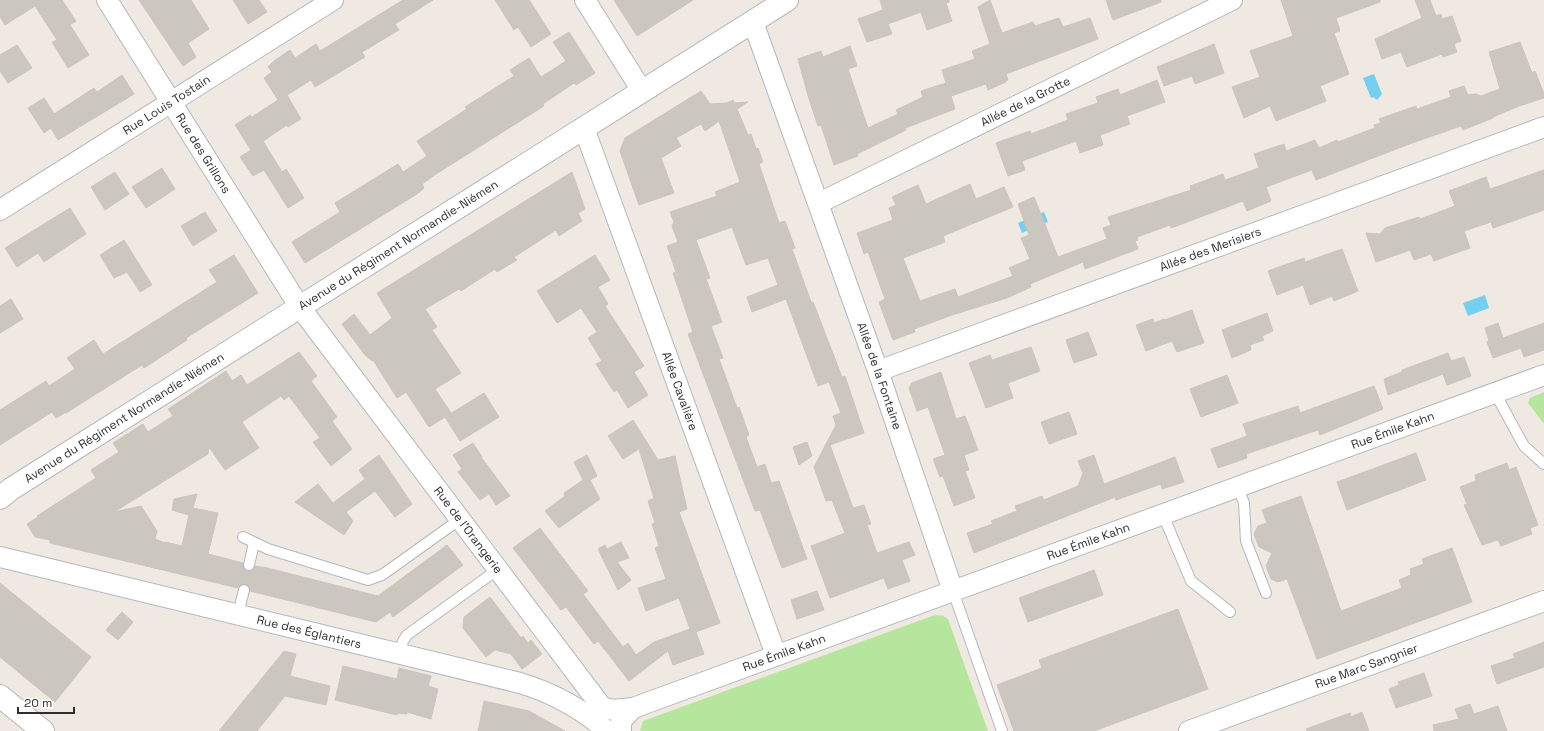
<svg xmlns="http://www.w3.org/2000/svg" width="1544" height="731" viewBox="0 0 1544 731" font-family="'Space Grotesk',sans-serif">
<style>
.green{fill:#b6e59e}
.water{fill:#75cff0}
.building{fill:#cbc7bf;stroke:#cbc5ba}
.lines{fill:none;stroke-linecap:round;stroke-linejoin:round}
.service-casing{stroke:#b4b7c1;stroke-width:12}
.minor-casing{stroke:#b4b7c1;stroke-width:22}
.secondary-casing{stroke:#b4b7c1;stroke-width:24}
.service{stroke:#fff;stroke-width:10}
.minor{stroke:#fff;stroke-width:20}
.secondary{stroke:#fff;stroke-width:22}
.labels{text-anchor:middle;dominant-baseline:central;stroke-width:3;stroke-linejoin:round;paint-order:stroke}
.street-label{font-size:12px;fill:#2e2e2e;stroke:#fff}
</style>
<rect width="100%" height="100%" fill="#efe9e1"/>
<!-- green -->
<path class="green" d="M1544,392V424L1528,403L1530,398Z
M935,615L943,616L948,619L988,731H640L643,721Z"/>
<!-- water -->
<path class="water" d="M1374,74L1382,94L1377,100L1373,97L1371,98L1363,78Z
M1044,212L1048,222L1022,233L1018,223Z
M1485,295L1489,308L1468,316L1463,303Z"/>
<!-- building -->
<path class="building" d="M0,0H62L76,21L70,25L89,55L68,68L52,42L57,40L35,6L5,25L0,17Z
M139,0H191L209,29L188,43L196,57L183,66Z
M233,0H259L267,12L248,24Z
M403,0H433L395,24L399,30L362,52L365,57L315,87L311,80L287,95L301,119L288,127L287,125L263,141L282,172L286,169L304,198L288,208L264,170L253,176L240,157L251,150L235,125L250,115L252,117L278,100L264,78L272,72L268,67L274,61L290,50L295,58L316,44L320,51Z
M495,0H529L551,34L531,47L518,27L514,30Z
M614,0H693L637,36Z
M880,0H949V2L946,3L952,21L927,30L921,12L888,24L892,34L867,42L858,19L883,10Z
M990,0L1002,33L1033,22L1035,26L1059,18L1063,27L1090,18L1098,39L1006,74L1008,80L1005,81L1006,82L988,90L986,84L951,96L955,109L905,128L906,130L857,154L858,156L834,165L821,125L818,126L809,99L798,59L821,51L823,57L850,46L857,66L848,69L868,128L898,114L896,110L923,97L921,91L946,83L942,70L975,59L972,51L990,44L978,7Z
M1106,0H1161V2L1113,20Z
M1281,0H1380V2L1336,18L1340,31L1334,33L1349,74L1320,86L1326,101L1276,121L1270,106L1244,118L1232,87L1260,77L1250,51L1293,36Z
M1415,0H1430L1436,16L1441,14L1442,19L1452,16L1461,41L1454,44L1457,52L1443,57L1442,54L1407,67L1401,52L1382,59L1375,39L1422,18Z
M569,32L595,73L576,85L574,83L543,104L544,106L436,174L422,184L424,188L417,194L305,263L292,242L340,212L335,203L398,164L403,172L427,156L417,141L467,109L465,107L514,76L510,70L529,58L541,77L566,61L553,42Z
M1520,42L1532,73L1535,71L1544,94V98L1519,106L1493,117V118L1463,130L1461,126L1412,143L1316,180L1312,170L1266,187L1271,201L1247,211L1243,201L1171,228L1170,225L1137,237L1138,240L1135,241L1138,249L1085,269L1083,262L1030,284L1031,287L1007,298L952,315L914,329L915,332L893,340L879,302L885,299L868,252L864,254L857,233L893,220L889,208L896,205L892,197L918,185L926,204L970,184L976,199L1004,187L1013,207L943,236L945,242L903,258L920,301L955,289L958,297L1013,276L1009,268L1030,259L1021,238L1029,235L1018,204L1034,197L1058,257L1107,239L1103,228L1111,225L1108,217L1191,190L1190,186L1223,174L1225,180L1259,168L1254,154L1284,144L1286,151L1315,140L1319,148L1337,140L1338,142L1375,128L1374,125L1381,123L1379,119L1416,106L1417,109L1451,97L1449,91L1464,86L1468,95L1476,94L1481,96L1500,89L1489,52Z
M1214,44L1224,73L1195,84L1192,76L1164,86L1157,67Z
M17,45L32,68L8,83L0,71V55Z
M122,75L134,94L58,140L51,128L44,133L28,108L44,98L54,114L94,88L97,92Z
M1157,80L1165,102L1127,116L1130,124L1100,135L1103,145L1080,153L1076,141L1022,161L1025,170L1008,176L996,143L1030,131L1031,134L1068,120L1066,114L1098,103L1096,97L1118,89L1120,95Z
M701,91L710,104L727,103L733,100L734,103L748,102L737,109L748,135L751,134L756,149L758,148L763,162L759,164L779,223L785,221L795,248L792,249L811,302H813L842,377L845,376L864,433L830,445L853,508L864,505L871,524L867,525L877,553L909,542L915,555L902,560L910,581L888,589L884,578L830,598L811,546L845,533L832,500L826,501L814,467L836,425L833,416L841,413L829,382L818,386L786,299L752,312L747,297L778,285L768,258L746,265L732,227L696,240L710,278L706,279L722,322L711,326L723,358L719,359L737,408L739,407L749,435L746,437L757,467L765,464L771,483L779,481L807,559L782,568L760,510L755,511L688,334L693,332L673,273L676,272L667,246L678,242L672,226L674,222L670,212L717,196L715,192L740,182L719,121L705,131L701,124L676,138L681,146L661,158L674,193L639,205L620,151L625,138Z
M162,168L175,189L146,208L132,187Z
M1544,170V210L1493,228L1491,222L1464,231L1470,248L1434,261L1431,254L1414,260L1410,250L1376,262L1366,233L1380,234L1385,228L1419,217L1420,219L1455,206L1449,191L1486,177L1490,189Z
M115,172L129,194L105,210L91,187Z
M572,172L585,209L578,213L582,221L559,236L556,230L514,257L517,260L497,272L495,269L461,291L459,289L425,309L437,327L432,330L461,373L435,389L451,413L447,416L484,393L499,417L460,441L445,417L429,427L406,392L397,398L373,360L372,361L365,355L342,324L354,314L370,335L392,318L377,293Z
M70,208L86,234L44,262L38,253L17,267L5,248Z
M205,212L217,231L193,246L181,226Z
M124,240L152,285L140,292L127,272L114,278L100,255Z
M1342,249L1358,291L1334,301L1332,296L1310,305L1303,285L1277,295L1268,271L1304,258L1305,262Z
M234,255L258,293L186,338L187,340L144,368L142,365L66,413V412L56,418L52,412L0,445V410L46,381L49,386L75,369L67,358L94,340L103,354L217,282L209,270Z
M595,255L610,280L598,287L608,304L605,306L644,366L634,372L648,395L628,408L617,390L614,392L596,364L602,361L588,338L597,332L581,308L557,323L537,291Z
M11,299L23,319L0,333V306Z
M1192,310L1204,343L1177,352L1172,341L1146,351L1136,325L1153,319L1154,323L1164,319L1165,320Z
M1267,313L1273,331L1262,336L1264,340L1250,345L1251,350L1232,358L1222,330Z
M1498,323L1503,338L1544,323V350L1524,357L1521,348L1493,358L1487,342L1489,341L1485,328Z
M1088,332L1097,355L1074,363L1066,340Z
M1031,347L1040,371L1008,383L1013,398L986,408L969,363L990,355L992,360Z
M299,352L317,376L311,381L337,417L332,421L352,449L331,466L313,442L320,438L289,396L284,400L281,396L242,422L259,448L225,470L209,447L208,454L114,512L141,506L157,531L155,539L165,543V542L182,546L189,515L172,510L174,499L197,494L193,508L218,513L208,554L243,563V567L247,571H251L255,566L267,568L378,596L447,545L463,565L393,617L390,612L376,622L250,591L249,586L245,584L240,585L238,588L50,543V540L35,537L27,524L38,517L37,516L96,478L91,470L119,452L113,443L143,424L148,432L173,416L168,409L226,371L232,381L241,375L247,385Z
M1448,353L1451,361L1464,357L1471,376L1447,385L1443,374L1388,395L1384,379L1402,372V370Z
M941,372L956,419L965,416L978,450L964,455L969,470L965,471L975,498L954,506L943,476L940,477L933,459L945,455L928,407L917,411L909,388L912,383Z
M1227,375L1238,403L1201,417L1190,389Z
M1374,386L1383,409L1320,435L1318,430L1246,454L1247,458L1218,468L1211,449L1247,436L1243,424L1298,406L1300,413Z
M1069,412L1077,434L1049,444L1041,422Z
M633,420L658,460L675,456L687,509L679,512L720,623L696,632L704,654L673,665L668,651L629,681L598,641L594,644L566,607L561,610L513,548L540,528L588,591L583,594L623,647L628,643L636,655L654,642L690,629L679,598L646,611L638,588L666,579L655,548L659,546L652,524L655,523L648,501L654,498L639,449L623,459L608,436Z
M807,442L812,456L799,465L793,447Z
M473,443L482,457H481L510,496L496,505L489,494L480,500L458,472L462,469L453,455Z
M1416,453L1426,480L1347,510L1337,482Z
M379,455L412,504L395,517L375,491L346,512L353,521L344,535L295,502L318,484L333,503L365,479L359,470Z
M587,455L597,476L590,480L600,499L559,528L545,511L565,496L564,493L583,480L574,462Z
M1094,455L1104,484L1175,457L1184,482L1162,489L1161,484L1116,500L1115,497L974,553L967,533L993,524L991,521L1017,511L1015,506L1042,496L1044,500L1078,486L1083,473L1078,461Z
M1507,463L1509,470L1516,467L1538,525L1530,528L1532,534L1501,546L1498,540L1482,545L1464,505L1467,504L1460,487L1476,481L1475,475Z
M1301,496L1341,611L1402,588L1399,580L1411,575L1410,569L1424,564L1422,559L1452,548L1472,602L1317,659L1287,579L1278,582L1271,579L1266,566L1272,553L1259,547L1254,534L1258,526L1267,523L1262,510Z
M621,542L629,558L617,562L631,580L618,590L598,549L605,545L607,549Z
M1094,570L1103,595L1028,622L1019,598Z
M0,583L91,657L55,702L0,657Z
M817,591L824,610L797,619L791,600Z
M490,597L521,638L523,636L528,643L531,640L542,654L522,669L511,654L495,650L486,657L463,628L464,617Z
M1178,609L1208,689L1094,731H1014L997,685L1042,668L1039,660Z
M122,612L133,622L118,640L106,630Z
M1544,642V667L1497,684L1491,666L1515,658L1513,654Z
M284,651L296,654L290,676L330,686L326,705L285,696L257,731H219Z
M343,666L397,679L399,668L431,676L428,686L438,689L431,719L407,712V714L398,713L397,715L335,700Z
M1424,673L1432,696L1396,708L1389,689L1399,685L1398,682Z
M484,701L529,711L565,731H478Z
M1470,704L1474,714L1498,706L1507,731H1434L1433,725L1459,719L1455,709Z
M1362,712L1369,731H1307L1306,729L1350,713L1351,717Z"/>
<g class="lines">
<!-- service casing -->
<g class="service-casing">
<path id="service" d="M1495,393L1524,446L1544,464
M1238,488L1244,503L1246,541L1266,593
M1163,515L1191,581L1230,612
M243,537L268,549L368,580L382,575L459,520
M249,565L254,543
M953,591L1002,731
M238,614L244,590
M399,654L403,641L407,635L497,570"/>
</g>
<!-- minor casing -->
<g class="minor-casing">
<g id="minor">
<path id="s1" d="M107,0L299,306L601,706C611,712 621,709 633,708L1544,375"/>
<path d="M585,0L642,91"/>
<path id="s2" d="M753,22L878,371L953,591"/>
<path id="s3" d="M584,128L776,655"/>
<path id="s4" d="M819,203L1232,0"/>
<path id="s5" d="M0,210L333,0"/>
<path id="s6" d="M878,371L1544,127"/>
<path id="s7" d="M0,557L520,683C553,693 581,708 607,731"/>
<path d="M621,731V721L633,708"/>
<path id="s8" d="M1189,731L1544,601"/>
</g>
</g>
<!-- secondary casing -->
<g class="secondary-casing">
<g id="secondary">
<path id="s9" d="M0,498L11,489L787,0"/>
<path d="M0,696L43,731"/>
</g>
</g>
<!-- service -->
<use href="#service" class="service"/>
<!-- minor -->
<use href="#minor" class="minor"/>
<!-- secondary -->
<use href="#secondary" class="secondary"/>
</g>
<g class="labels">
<!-- street labels -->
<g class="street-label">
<text stroke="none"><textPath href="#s4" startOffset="230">Allée de la Grotte</textPath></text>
<text stroke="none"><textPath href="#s5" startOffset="197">Rue Louis Tostain</textPath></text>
<text stroke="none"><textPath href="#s1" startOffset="181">Rue des Grillons</textPath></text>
<text stroke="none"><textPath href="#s9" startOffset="472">Avenue du Régiment Normandie-Niémen</textPath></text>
<text stroke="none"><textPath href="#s6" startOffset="354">Allée des Merisiers</textPath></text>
<text stroke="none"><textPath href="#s2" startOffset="376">Allée de la Fontaine</textPath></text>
<text stroke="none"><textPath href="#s3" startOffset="280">Allée Cavalière</textPath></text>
<text stroke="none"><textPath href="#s9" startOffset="148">Avenue du Régiment Normandie-Niémen</textPath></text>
<text stroke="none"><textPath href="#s1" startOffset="1704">Rue Émile Kahn</textPath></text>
<text stroke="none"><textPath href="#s1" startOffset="642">Rue de l'Orangerie</textPath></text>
<text stroke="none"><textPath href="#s1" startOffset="1380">Rue Émile Kahn</textPath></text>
<text stroke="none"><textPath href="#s7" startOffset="318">Rue des Églantiers</textPath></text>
<text stroke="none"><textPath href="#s1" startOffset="1056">Rue Émile Kahn</textPath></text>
<text stroke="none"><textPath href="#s8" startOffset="189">Rue Marc Sangnier</textPath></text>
</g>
</g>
<!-- scale -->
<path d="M18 707v6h56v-6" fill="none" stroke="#2e2e2e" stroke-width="2"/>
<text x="24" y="707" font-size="12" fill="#2e2e2e" stroke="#ffffff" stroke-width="3" paint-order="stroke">20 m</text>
</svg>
